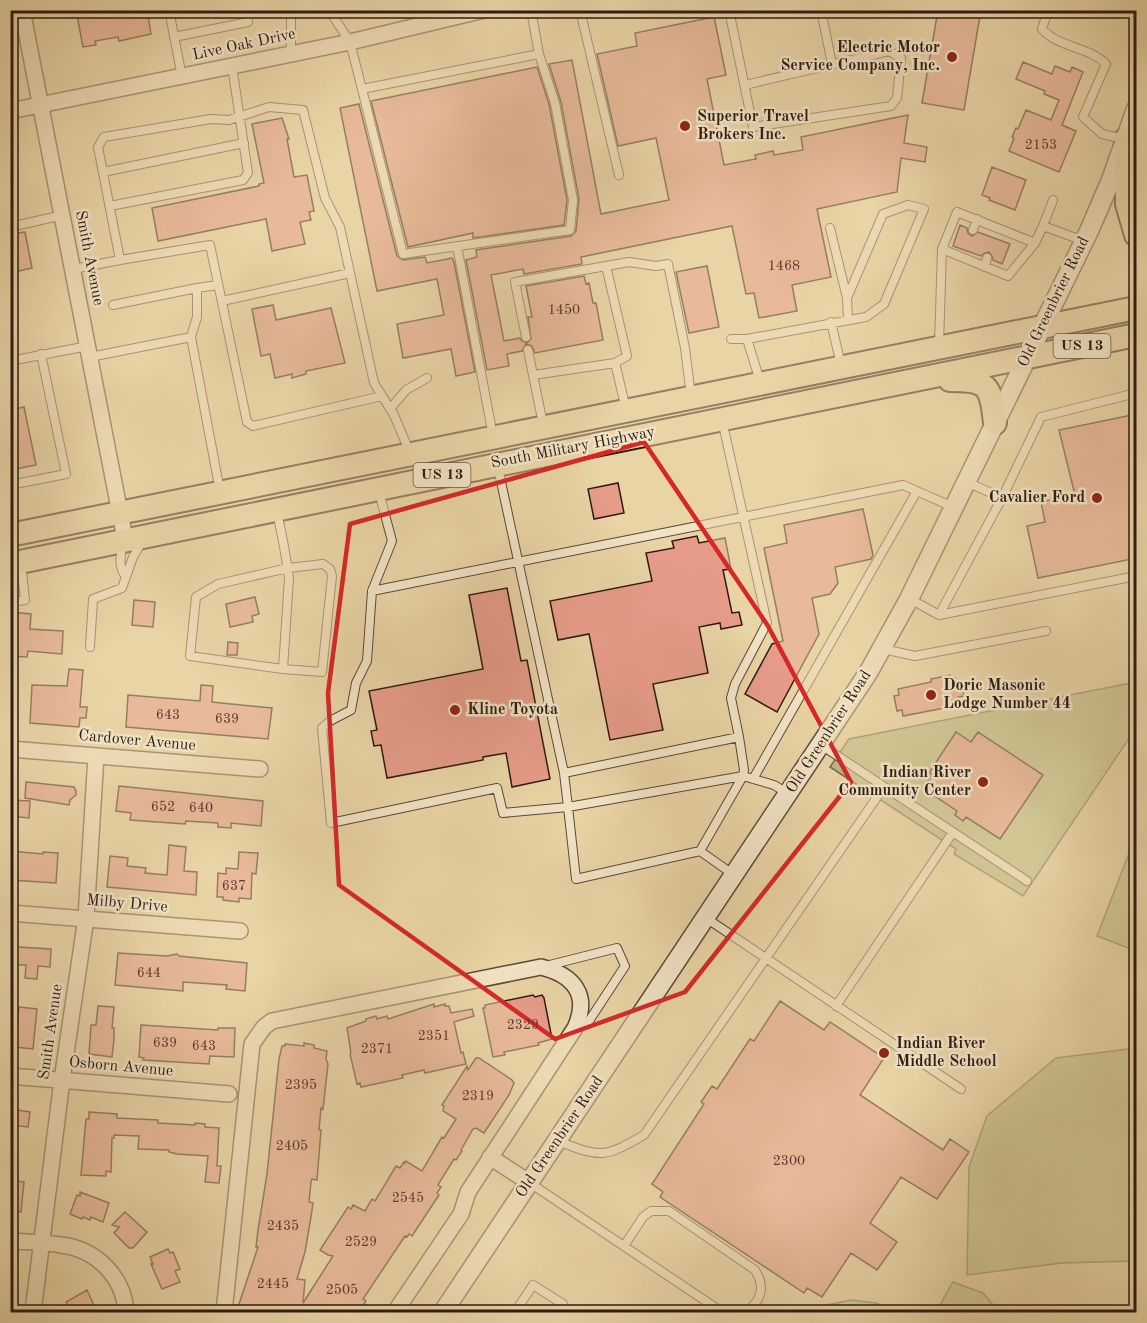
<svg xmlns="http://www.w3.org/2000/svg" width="1147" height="1323" viewBox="0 0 1147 1323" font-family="'Old Standard TT',serif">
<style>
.green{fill:#b8bc86;stroke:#726b4c;stroke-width:1.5}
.building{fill:#e79c89;stroke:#2d1a13;stroke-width:1.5}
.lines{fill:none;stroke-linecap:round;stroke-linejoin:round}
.service-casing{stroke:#5c4838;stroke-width:10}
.minor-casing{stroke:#5c4838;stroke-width:18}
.tertiary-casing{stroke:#5c4838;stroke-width:21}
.primary-casing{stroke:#2d1a13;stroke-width:26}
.service{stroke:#f1e3c5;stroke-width:8}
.minor{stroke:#f1e3c5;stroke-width:15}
.tertiary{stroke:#f1e3c5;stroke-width:18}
.primary{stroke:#e9d4a6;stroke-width:22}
.marked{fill:none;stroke:#d62828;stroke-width:4.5;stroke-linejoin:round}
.poi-dot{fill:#8f2418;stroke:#f1e3c5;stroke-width:2}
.labels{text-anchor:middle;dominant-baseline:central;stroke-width:5;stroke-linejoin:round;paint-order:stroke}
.number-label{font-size:14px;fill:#5c3a30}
.shield{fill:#f1e3c5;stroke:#685648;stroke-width:1.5}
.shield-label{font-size:15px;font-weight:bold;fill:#2d1a13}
.street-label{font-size:16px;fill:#2d1a13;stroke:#f1e3c5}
.poi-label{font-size:16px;font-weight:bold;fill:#2d1a13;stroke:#f1e3c5;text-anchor:start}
</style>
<rect width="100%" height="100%" fill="#e9d4a6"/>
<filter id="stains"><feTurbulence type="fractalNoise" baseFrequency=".00333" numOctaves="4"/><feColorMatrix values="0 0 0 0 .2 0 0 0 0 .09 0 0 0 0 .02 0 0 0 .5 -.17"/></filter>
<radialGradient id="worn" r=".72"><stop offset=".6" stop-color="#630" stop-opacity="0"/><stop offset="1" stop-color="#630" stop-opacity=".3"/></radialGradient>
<!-- green -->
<path class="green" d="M1136,682V728L1023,896L954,854L956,849L830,767L849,739Z
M1136,835V951L1097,936Z
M1136,1048V1261L1062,1263L967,1275L969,1167L987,1116L1056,1058Z
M953,1282L983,1293L999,1312H936Z
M851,1300L876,1303L899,1312H807L816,1307Z"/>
<!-- building -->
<path class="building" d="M76,10H147L151,34L119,41L118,37L95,41L96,45L83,47Z
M938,10H981L964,110L922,103Z
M714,17L726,75L707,79L724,165L756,159L755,155L773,151L774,155L803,150L801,137L908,115L904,143L927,147L925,162L901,158L897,192L817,209L831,277L792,285L797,311L759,318L754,293L746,294L732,226L581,257L582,264L524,274L523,269L491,275L504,341L520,338L522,341L527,343L531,339L528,317H532L526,286L584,276L586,284L589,283L593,303H596L603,340L535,353L532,346L526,344L522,351L507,354L509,366L487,370L466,260L477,257L476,250L571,236L576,231L579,199L561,102L549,64L572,60L601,214L669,200L656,138L618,146L597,54L637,46L635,33Z
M1023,62L1052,74L1055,66L1070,72L1072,67L1083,72L1062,125L1076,131L1059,172L1009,151L1014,138L1012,137L1016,128L1018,129L1026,110L1051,120L1059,100L1044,94L1045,91L1016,79Z
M537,67L549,104L567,200L564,225L473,238V233L408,247L371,101Z
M359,104L397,256L403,260L425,257L427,263L452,258L454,262L475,372L456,376L451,349L403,358L397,324L444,315L437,279L377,291L340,108Z
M282,118L289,139H287L294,177L307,175L314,211L309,212L311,220L300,222L305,244L272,251L266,219L158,241L152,208L259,186V184L264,183L252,124Z
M992,167L1026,180L1015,210L989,200L990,198L982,195Z
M960,225L967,228L968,233L972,236L978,232L1010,244L1002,264L993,260L992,256L989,252L985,253L981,256L953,246Z
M25,232L32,268L10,273V234Z
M707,266L719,327L689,333L676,272Z
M273,305L276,320L331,308L345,363L306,371V374L292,378V374L275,378L270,354L261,356L252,309Z
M24,407L36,465L10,470V410Z
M1137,414V461L1130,462L1134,483L1137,482V558L1038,578L1027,526L1045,522L1041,502L1075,495L1059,430Z
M618,483L624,513L594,519L588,489Z
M863,509L873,555L871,559L835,567L838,583L830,594L812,598L819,634L777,712L745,694L772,644L783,641L764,548L787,543L784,525Z
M697,536L699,543L725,538L731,569L723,570L732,613L739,612L742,625L721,629L720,623L699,627L708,673L653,684L663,730L610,740L589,634L558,640L550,601L652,581L646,553L674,548L672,541Z
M507,588L521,661L527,660L550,779L512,787L506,753L483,757V760L387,778L381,745L374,746L371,731L377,730L369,691L483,669L469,595Z
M255,597L259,614L252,616L253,622L230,627L226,604Z
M134,600L155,602L153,627L132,625Z
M10,612L31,614L30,629L63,631L62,654L28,651L27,657L10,656Z
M228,642L238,643L237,655H227Z
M69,669L83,670L80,707H87L86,718H80L79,727L30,723L32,685L67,686Z
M950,675L951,678H955L956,685L962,684L964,696L958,697L960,705L903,716L902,710L897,711L894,696L899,695L898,689L931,682V679Z
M201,685L213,686L212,702L272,708L268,739L126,727L128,695L200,701Z
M956,732L971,742L978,732L1043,775L1000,839L966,817L963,821L955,815L957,811L923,788L932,775L929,773Z
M26,782L74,787L76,791V795L70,800L69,805L25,798Z
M119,786L263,801L261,826L231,823V828L218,827V823L186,821L185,824L130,820L131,813L116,811Z
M10,800L30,801L29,818L10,816Z
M169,845L186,847L184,871L197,872L196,895L107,887L110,856L128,858L127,866L146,868L145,873L167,875Z
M10,851L43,854V852L58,853L56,883L10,880Z
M239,852L258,853L256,874L252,873L251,899L239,898V902L223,900V897H217L218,873L226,874V868L238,869Z
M17,947L51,949L50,967L38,966L37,979L25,978L26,965H16Z
M118,953L167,956L177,954L179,956L247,963L245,991L226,989L227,985L183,982V991L115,985Z
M533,995L535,997L542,995L544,998L552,1039L538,1043L539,1045L504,1052L505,1055L493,1057L483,1008H485V1005Z
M780,1001L824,1030L830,1022L884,1058L860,1095L943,1150L950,1139L969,1152L937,1199L901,1177L870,1223L897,1242L877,1270L851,1253L822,1297L807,1288L804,1293L660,1197L663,1192L652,1184L704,1104L701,1102L712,1086L717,1089L750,1039L754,1041Z
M434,1004V1007L445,1004V1006H449L451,1013L472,1009L474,1016L454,1022L461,1053L463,1052L466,1064L425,1073L424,1070L402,1075L403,1078L361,1087L360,1083L357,1084L350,1054L351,1053L347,1028L366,1021V1019L376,1016L377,1019L387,1016L388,1019Z
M98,1006L114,1007L112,1028H114V1039L112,1057L89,1054L91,1025H96Z
M19,1007L37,1009L33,1049L15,1047Z
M141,1025L218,1030V1028H235L234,1057L210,1056L209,1064L143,1060L144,1058L139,1057Z
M304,1043L314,1045V1048L327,1051L326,1059L328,1064L323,1109L321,1108L319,1130H321L317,1180L312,1179L311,1182L309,1202L313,1203L311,1217L305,1252L297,1279L305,1280L303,1303L333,1256L328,1255L320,1250L348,1207L351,1209L353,1205L365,1211L372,1199L375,1201L396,1166L400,1168L404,1162L405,1163L406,1161L422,1171L442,1137L444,1138L456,1119L443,1111L444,1106L442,1105L467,1066L468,1070L476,1058H479L512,1080L514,1083L509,1095L484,1133L476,1128L473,1129L461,1150L462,1151L456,1160L454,1159L439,1183L438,1185L441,1187L437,1193L439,1195L412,1236L409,1234L407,1237L405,1236L363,1299L366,1301L358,1312H243L237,1310L258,1247H256L258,1230L267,1174L279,1059L282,1046H285V1044L304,1046Z
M10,1109L30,1112L28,1127L10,1125Z
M89,1112L117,1114V1118L158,1120V1123L195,1125V1123L205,1124V1127L219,1128L217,1166H221L219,1183L205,1182L208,1156L177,1154L169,1152V1150L138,1149L139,1136L114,1135V1138H112L111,1172L106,1171V1176L81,1175L86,1119H89Z
M10,1180L24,1182L21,1212L10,1211Z
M80,1192L109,1203L103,1222L91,1217L90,1220L83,1217L82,1219L70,1214L77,1195L80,1196Z
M125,1212L147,1232L133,1248H129L114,1233L119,1227L112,1225Z
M168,1249L170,1253L173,1252L180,1269L175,1271L180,1282L162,1289L151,1264H153L150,1257Z
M87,1290L97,1312H72L66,1302Z"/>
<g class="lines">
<!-- service casing -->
<g class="service-casing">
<path id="service" d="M169,10L182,77
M329,10L350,42L362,89L539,54L531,10
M580,10L619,175
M729,10L753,127L891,106L897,98L901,58L889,51L745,85
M821,10L832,64
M1048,10L1042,29C1059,48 1088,46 1106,64L1083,117L1102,134L1124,139
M174,37L248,22L246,10
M291,54V10
M362,89L403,254L570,230L573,200L555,103L539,54
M103,172L244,143
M110,206L243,180L248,173L232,66
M1043,226L1053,200
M10,227L63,215
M830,228L847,298
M973,230L977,219
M457,246L493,436
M942,249L1008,276L1035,243
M606,266L629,262L656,266L668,264L685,348L691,396
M985,267L987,258
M73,269L120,260
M197,288L218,285
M222,301L350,273
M113,305L197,288V317L191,337L220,491
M831,322L841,365
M1133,336L1136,359
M526,337L515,282L606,266L627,356L615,363
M731,339H747L866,317L884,304L924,209L908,205L883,214L847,298L848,319
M747,339L760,381
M939,345L942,249L957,212L1035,243L1043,226L1084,241
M528,350L533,375
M90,357L191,337
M10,361L88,346
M382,396L253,426L247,422L210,245L120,260L98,147L104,137L211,119L229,120L269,107L303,110L325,198L340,227L374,383L394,415L410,453
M390,409L406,390L427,378
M543,424L533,375L615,363L626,409
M498,468L564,773L739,737L731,698L735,684L767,623L722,420
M967,482L1002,498L1041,417L1136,393
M10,485L66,474L41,354
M379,492L392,541L372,591L367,661L356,683L351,710L330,721L322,728L331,823L497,788L503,813L568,807L576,879L700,851L734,875
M277,513C282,534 286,556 289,578L283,669L190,656L196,597L218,584L288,568L323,564L330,569L332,576L322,672L283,669
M123,544C120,557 118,566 126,577
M372,591L903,485L953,507
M910,599L939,615L1002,498
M13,602L25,600L21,563
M939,615L1136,576
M90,647L93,599L122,588L133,557L142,542
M883,649L915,656L1046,631
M739,737L744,770L743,776L774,785L787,793
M821,745L1027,881
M564,773L568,807L743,776
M753,779L917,491
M700,851L743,776
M706,918L961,1089
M546,966L617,948L625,966L587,1024L576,1028
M836,1006L953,832
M558,1141C601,1158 604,1158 644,1135L884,787
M530,1183L722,1312
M624,1246L643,1217L651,1211H669L755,1270C766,1288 761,1299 747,1312
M515,1312L533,1285L563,1304L558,1312"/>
</g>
<!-- minor casing -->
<g class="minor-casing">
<path id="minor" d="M22,10L125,539
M10,111L350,42L484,10
M10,749L260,769
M10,913L240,931
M10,1076L229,1094
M490,1157L530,1183
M10,1241C27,1242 45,1242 61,1245C96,1249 124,1277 126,1312
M33,1312L62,1080L86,918L96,756
M224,1312L252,1044L264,1027L272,1021L541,967C574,975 590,995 575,1028L468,1192L461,1214L395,1312"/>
</g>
<!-- tertiary casing -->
<g class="tertiary-casing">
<path id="tertiary" d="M443,1312L868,673L909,599L1089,231L1111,180L1136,109"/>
</g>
<!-- primary casing -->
<g class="primary-casing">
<path id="primary" d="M1126,139L1127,204L1136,235
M950,380C988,380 991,385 995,423
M10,535L1136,308
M10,564L1136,335"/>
</g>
<!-- service -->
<use href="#service" class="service"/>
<!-- minor -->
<use href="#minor" class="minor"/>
<!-- tertiary -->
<use href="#tertiary" class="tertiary"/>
<!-- primary -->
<use href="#primary" class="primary"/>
</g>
<!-- marked area -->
<path d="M0 0H1147V1323H0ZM644,442L768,626L851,782L685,992L555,1039L339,885L328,693L350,524Z" fill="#e9d4a6" fill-opacity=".55" fill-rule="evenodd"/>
<path class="marked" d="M644,442L768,626L851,782L685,992L555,1039L339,885L328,693L350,524Z"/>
<!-- markers -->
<g class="poi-dot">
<circle cx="952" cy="57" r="6"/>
<circle cx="685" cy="126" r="6"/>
<circle cx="1097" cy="498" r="6"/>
<circle cx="931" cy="695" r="6"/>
<circle cx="455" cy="710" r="6"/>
<circle cx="983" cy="782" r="6"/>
<circle cx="884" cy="1053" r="6"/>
</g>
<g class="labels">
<!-- number labels -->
<g class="number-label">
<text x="1041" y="145">2153</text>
<text x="784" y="266">1468</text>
<text x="564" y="310">1450</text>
<text x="168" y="715">643</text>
<text x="227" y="719">639</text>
<text x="163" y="807">652</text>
<text x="201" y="808">640</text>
<text x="234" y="886">637</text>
<text x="149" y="973">644</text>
<text x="523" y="1025">2329</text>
<text x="434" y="1036">2351</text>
<text x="165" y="1043">639</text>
<text x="204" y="1046">643</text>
<text x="377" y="1049">2371</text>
<text x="301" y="1085">2395</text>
<text x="478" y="1096">2319</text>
<text x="292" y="1146">2405</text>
<text x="789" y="1161">2300</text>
<text x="408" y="1198">2545</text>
<text x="283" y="1226">2435</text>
<text x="361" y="1242">2529</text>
<text x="273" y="1284">2445</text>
<text x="342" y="1290">2505</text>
</g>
<!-- shield labels -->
<g class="shield">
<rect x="1053.5" y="334" width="57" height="24" rx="4.5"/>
<rect x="413.5" y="463" width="57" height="24" rx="4.5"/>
</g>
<g class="shield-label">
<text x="1082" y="346">US 13</text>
<text x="442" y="475">US 13</text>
</g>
<!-- street labels -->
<g class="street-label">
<text transform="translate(244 45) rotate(-12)">Live Oak Drive</text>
<text transform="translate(89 258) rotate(79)">Smith Avenue</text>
<text transform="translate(1054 302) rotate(-64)">Old Greenbrier Road</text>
<text transform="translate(573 448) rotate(-11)">South Military Highway</text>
<text transform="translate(829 732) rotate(-57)">Old Greenbrier Road</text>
<text transform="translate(137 741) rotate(5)">Cardover Avenue</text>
<text transform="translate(127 904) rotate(5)">Milby Drive</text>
<text transform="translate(51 1032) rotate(-82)">Smith Avenue</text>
<text transform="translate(121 1067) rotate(5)">Osborn Avenue</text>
<text transform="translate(560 1137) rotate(-56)">Old Greenbrier Road</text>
</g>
<!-- poi labels -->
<g class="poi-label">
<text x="940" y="48" text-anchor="end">Electric Motor<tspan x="940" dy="18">Service Company, Inc.</tspan></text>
<text x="697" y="117">Superior Travel<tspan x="697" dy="18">Brokers Inc.</tspan></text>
<text x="1085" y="498" text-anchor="end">Cavalier Ford</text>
<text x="943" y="686">Doric Masonic<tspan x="943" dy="18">Lodge Number 44</tspan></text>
<text x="467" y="710">Kline Toyota</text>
<text x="971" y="773" text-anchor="end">Indian River<tspan x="971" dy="18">Community Center</tspan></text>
<text x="896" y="1044">Indian River<tspan x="896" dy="18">Middle School</tspan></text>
</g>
</g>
<!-- margin -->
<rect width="1147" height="1323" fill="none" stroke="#e9d4a6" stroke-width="36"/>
<rect x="12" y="12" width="1123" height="1299" fill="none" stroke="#2d1a13" stroke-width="3"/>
<rect x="18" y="18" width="1111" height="1287" fill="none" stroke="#2d1a13" stroke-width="1.5"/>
<rect width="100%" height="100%" filter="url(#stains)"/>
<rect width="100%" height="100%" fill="url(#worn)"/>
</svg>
